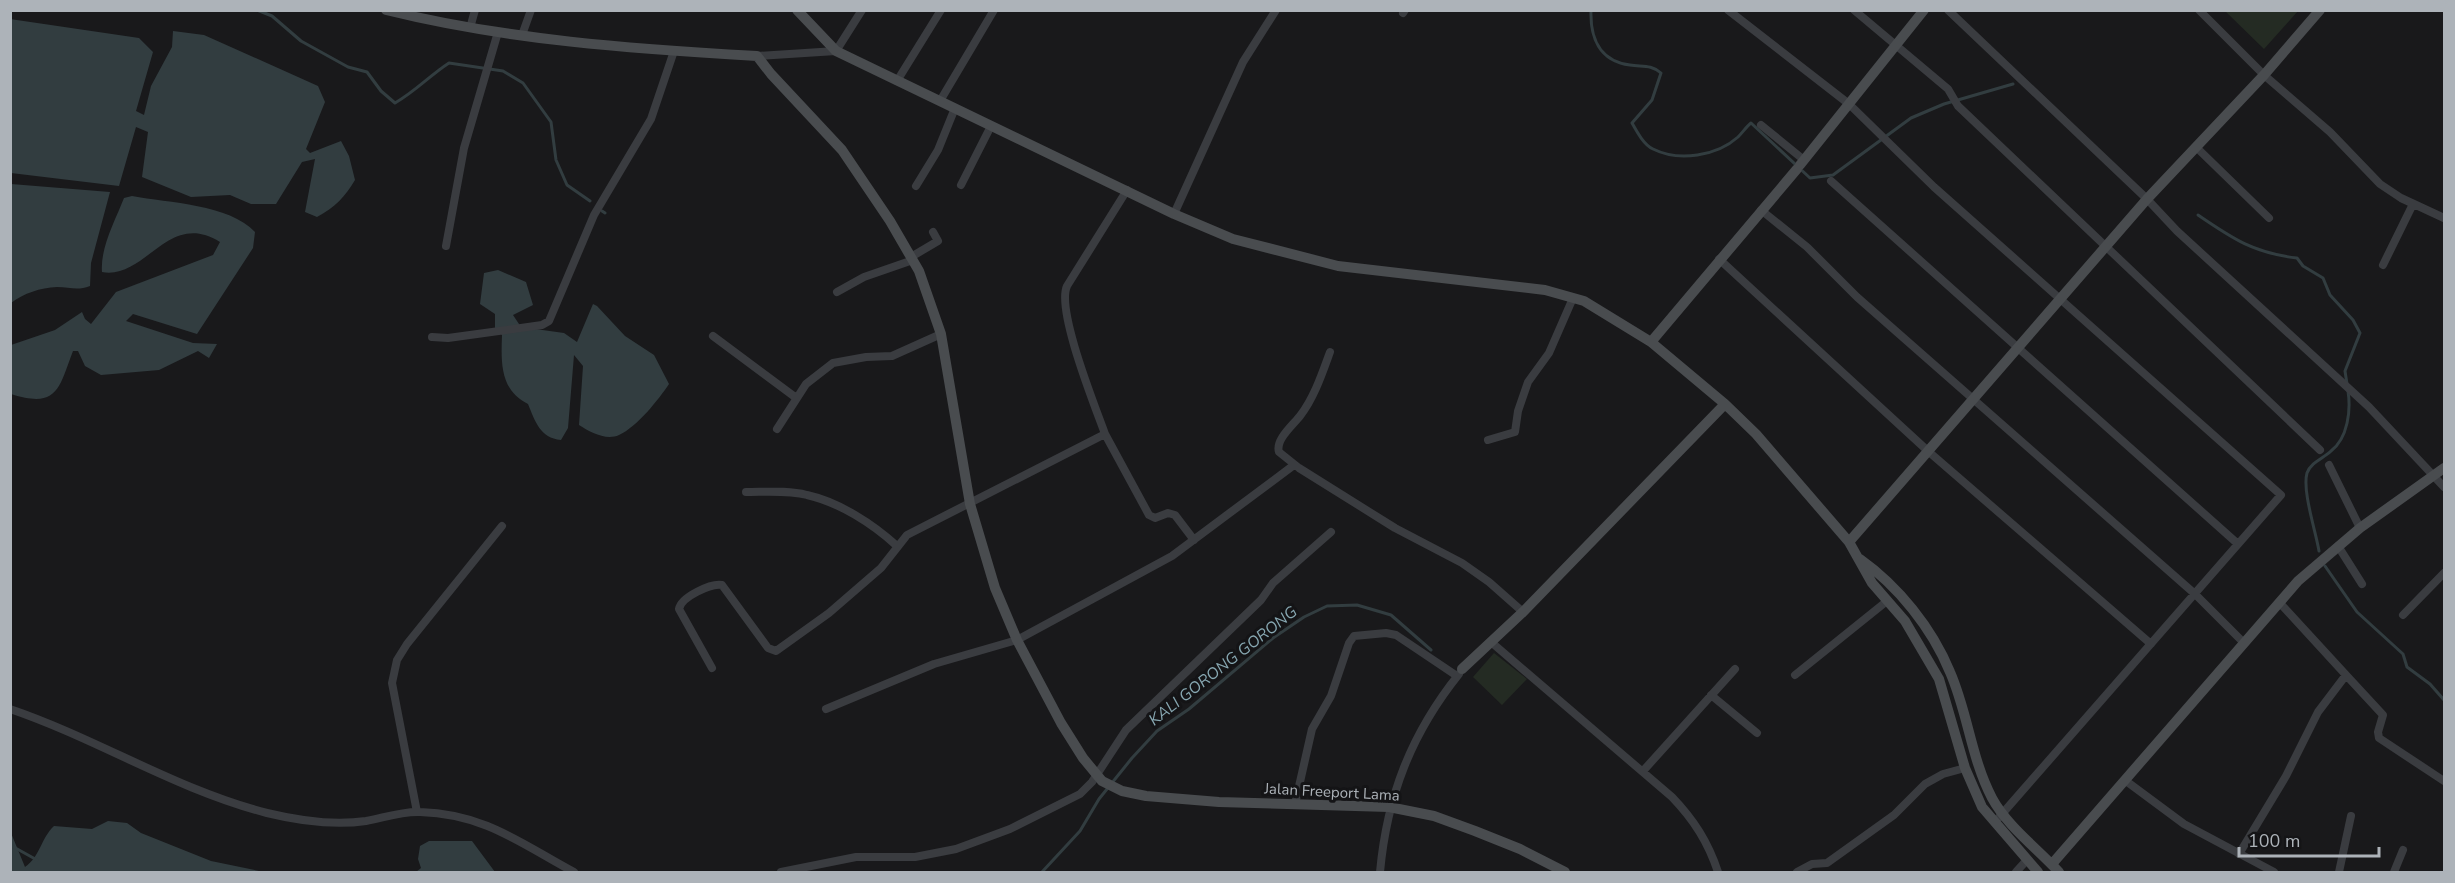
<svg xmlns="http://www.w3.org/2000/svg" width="2455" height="883" viewBox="0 0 2455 883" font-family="'Nunito Sans',sans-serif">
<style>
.green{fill:#242b23}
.water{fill:#323d40}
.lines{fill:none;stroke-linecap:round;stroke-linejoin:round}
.stream{stroke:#323d40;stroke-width:3}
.street{stroke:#3a3c40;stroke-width:8}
.secondary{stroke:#494c4f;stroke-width:10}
.labels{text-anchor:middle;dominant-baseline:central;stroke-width:6;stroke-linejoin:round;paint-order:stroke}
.street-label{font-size:15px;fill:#adb3b9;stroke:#141416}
.water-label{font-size:16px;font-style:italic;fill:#87a7b1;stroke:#141416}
</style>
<rect width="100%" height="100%" fill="#19191b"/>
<!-- green -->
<path class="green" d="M2225,11H2298L2264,49Z
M1494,653L1527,679L1502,705L1473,677Z"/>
<!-- water -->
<path class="water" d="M10,19L139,38L153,52L136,111L144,115L151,86L172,47L173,31L204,35L318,86L325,102L306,149L310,153L341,141L349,156L355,180C345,197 335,207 317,217L305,212L315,159L302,162L276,204H251L230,195L191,197L142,177L148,132L136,127L119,186L11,173Z
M11,184L110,192L91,263L90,286C77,291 70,287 57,287C40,288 24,293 11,303Z
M132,196C169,203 229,204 255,232L253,248L197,334L133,314L126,321L193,343L217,344L209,358L198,351L159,370L101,375L85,366L78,351H73C59,388 58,409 11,394V345L55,330L82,312L85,319L91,324L116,292L213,255L220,242C168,209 146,280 102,272C100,248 115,221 124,198Z
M498,270L526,282L533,305L513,315L521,327L564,333L577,342L593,304L597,306L625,336L654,355L669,384C659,399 637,427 619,435C606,441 590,432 579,425L583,366L574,355L568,428L561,440C540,438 535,421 528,404C500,390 501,363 502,335L495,329V314L480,304L484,273Z
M108,821L127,823L141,833L211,861L264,872H11V833L25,867C40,857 41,838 54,826L92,829Z
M429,841H472L495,872H416L421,868L418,859L420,846Z"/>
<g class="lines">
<!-- stream -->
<path class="stream" d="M257,10L272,16L301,41L348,67L367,72L381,91L395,103C416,91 429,76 449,63L503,71L523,83L551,122L556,160L567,185L590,201
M1591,10C1590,37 1599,61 1630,65C1642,67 1651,64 1661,73L1652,100L1632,123C1637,132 1644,145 1653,149C1679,162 1717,156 1738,137C1743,132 1746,127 1751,123L1810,178L1833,175L1911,118L1944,104L2013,84
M602,211L605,213
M2198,215C2233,239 2254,253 2297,258L2303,266L2323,278L2330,295L2353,320L2360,333L2345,371L2347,384
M2319,551C2316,532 2302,491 2307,473C2311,462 2324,458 2331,451C2348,438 2351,410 2348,391
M2325,566L2357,612L2403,654L2407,667L2430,684L2444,700
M10,845L37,860
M1042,872L1080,831L1099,799L1132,758L1157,731L1189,709L1273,638L1304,617L1327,606L1357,605L1391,615L1431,650"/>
<!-- street -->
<path class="street" d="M1728,10L1849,104L1934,187L2281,495L1995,822
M1854,10L1948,89L1958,106L2320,450
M1948,10L2147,199L2177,231L2369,407L2444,487
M2199,10L2264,75L2330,132L2380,184L2401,198L2444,218
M1403,13L1405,10
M470,28L475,10
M522,35L531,10
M757,56L836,51L862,10
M897,81L941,10
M940,101L994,10
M1761,125L1804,160
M2196,147L2269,218
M1831,181L2238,544
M961,185L991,126
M916,186L938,150L955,108
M1761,210L1807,247L1857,297L2195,594L2243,642
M1174,214L1243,62L1276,10
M446,246L464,148L498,32
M911,257L938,241L933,232
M1719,259L1929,452L2151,644
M2383,265L2413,204
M837,292L864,277L913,260
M713,336L795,397
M432,337L448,338L542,325L549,321L594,215L651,119L674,51
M1330,352C1322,374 1314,398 1300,416C1293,425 1275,440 1279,452L1299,468L1395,528L1462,563L1489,582L1523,612
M777,429L806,384L833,363L866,357L892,356L941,334
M1105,434L1149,515L1155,518L1168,513L1175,515L1194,540
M1488,440L1515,432L1518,411L1528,382L1549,353L1573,298
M2329,465L2360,528
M746,492C765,492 788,490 807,495C839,502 873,524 897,546
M2338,546L2362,584
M2403,615L2444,573
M1491,642L1672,797C1694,820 1708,842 1718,872
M712,668L679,609C681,597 711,583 722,585L768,648L776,651L829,613L881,568L907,535L1105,434C1095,406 1056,310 1067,286L1127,190
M1795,675L1887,601
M2346,675L2383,715L2378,732L2379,738L2444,781
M1711,695L1757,733
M10,709C98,739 177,790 267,813C300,821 333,826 366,821C383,818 402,811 420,812C485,814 520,843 574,872
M826,709L934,664L1017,640L1172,556L1294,465
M1643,771L1735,669
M2126,781L2184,824L2274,872
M1295,804L1312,729L1331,696L1349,643L1354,636L1386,633L1396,635L1457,676
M417,812L392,683L397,660L407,644L502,526
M2239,854L2286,776L2318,712L2346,675L2279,602
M781,872L856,857H915L956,849L1010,829L1080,794L1092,782L1126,730L1261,600L1273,583L1331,532
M1380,872C1387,796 1411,734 1459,674
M1797,872L1812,864L1827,863L1894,815L1925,784L1943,774L1965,768
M2016,872L2026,861
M2339,872L2351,816
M2394,872L2403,850"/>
<!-- secondary -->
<path class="secondary" d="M386,10C507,40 633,49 757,56L771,74L842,150L890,221L919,271L941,334L970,504L995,588L1017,640L1061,723L1083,758L1102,781L1122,791L1146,796L1219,802L1389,807L1434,816L1475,831L1520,849L1565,872
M797,10L836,51L1174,214L1233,239L1338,266L1545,290L1584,301L1651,342L1725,404L1756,434L1849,542L1872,583L1905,621L1939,679L1965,768L1982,807L2038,872
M1800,165L1924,10
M1651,342L1797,169
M1849,542L2147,199L2264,75L2320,10
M1860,559C1898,586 1932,628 1950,672C1968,713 1971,758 1992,798C2007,826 2038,849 2059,872
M1462,669L1523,612L1725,404
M2052,864L2298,581L2360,528L2444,468"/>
</g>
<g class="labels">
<!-- street labels -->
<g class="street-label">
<text transform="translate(1332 792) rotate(3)">Jalan Freeport Lama</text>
</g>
<!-- water labels -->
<g class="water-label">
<text transform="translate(1223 666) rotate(-38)">KALI GORONG GORONG</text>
</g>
</g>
<!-- border -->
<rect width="2455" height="883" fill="none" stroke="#adb3b9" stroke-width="24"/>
<!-- scale -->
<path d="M2239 847v9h140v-9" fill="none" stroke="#adb3b9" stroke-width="3"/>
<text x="2248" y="847" font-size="18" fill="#adb3b9" stroke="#141416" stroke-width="4.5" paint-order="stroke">100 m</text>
</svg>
